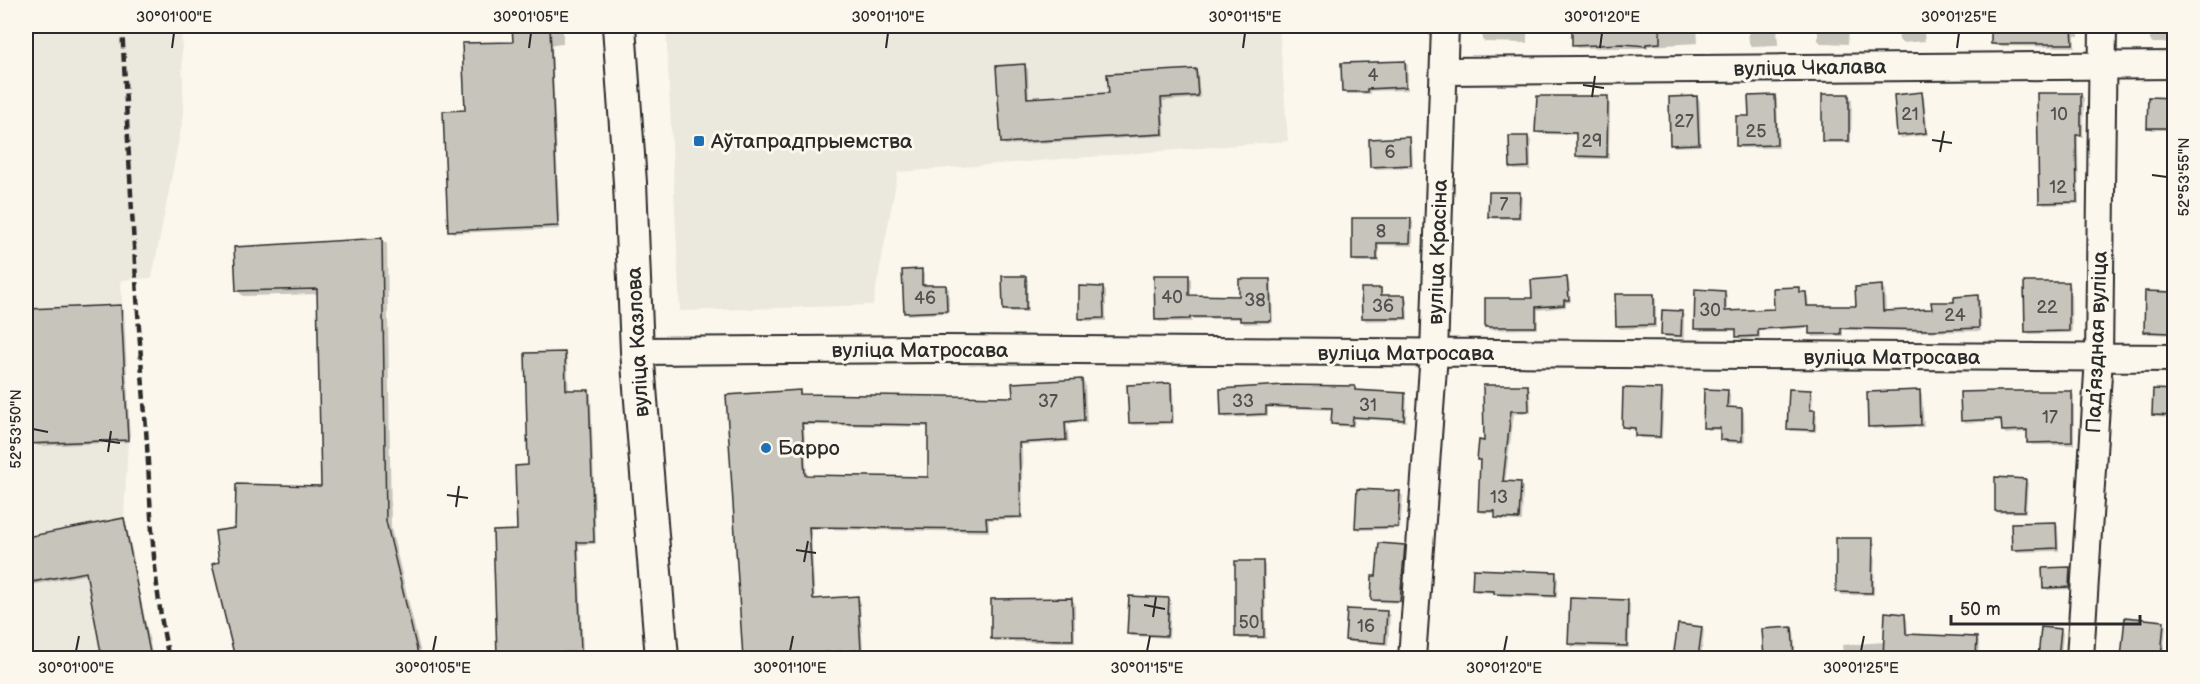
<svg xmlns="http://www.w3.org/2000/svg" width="2200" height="684" viewBox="0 0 2200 684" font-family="'Balsamiq Sans',sans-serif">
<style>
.built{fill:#ebe8de}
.shadow{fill:#0003;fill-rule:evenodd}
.building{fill:#c7c4bc;stroke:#2b2b2b;stroke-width:1.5;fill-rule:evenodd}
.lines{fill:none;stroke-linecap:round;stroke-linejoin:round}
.minor-casing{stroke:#2b2b2b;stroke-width:30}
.major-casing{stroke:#2b2b2b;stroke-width:36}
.minor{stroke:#fbf7ec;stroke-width:26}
.major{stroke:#fbf7ec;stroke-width:32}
.rail{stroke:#2b2b2b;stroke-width:4.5;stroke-dasharray:9 4.5;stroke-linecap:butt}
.ticks{fill:none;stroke:#2b2b2b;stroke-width:2}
.poi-dot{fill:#1f6fb2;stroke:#fbf7ec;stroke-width:2}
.labels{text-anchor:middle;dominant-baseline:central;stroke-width:6;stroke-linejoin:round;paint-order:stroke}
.number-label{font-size:18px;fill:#52514f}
.street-label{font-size:21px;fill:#2b2b2b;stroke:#fbf7ec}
.poi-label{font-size:21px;fill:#2b2b2b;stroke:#fbf7ec;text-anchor:start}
.neatline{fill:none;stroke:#2b2b2b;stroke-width:2}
.ticks-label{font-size:15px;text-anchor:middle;fill:#2b2b2b}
</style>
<rect width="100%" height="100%" fill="#fbf7ec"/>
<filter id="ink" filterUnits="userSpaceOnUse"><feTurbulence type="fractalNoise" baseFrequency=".0167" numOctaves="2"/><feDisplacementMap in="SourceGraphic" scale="12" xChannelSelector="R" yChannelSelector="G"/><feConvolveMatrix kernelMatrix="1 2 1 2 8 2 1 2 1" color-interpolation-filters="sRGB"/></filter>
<g filter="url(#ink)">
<!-- built -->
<path class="built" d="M26,26H181L184,113L152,278L121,280L128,440L124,518L151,658H26Z
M666,26H1279L1288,141L898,172L873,305L680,311Z"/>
<!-- shadow -->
<path class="shadow" d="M514,26H563V44L552,45L560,229L453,233L450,230L466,111L514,43Z
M1482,26H1527V43L1485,42L1482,40Z
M1573,26L1660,28V26H1697L1698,43L1648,46V48H1577L1574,45Z
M1748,26H1777L1778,45L1752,46L1749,43Z
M1818,26H1849L1848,44L1821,43L1818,40Z
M1898,26H1923L1925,41L1902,43L1899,40Z
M1993,26H2079V36H2075V47L1995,46L1992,43Z
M2150,26H2174V43H2153L2150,40Z
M1405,63L1408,65V90L1370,91V94H1346L1343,92Z
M1025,66L1028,69L1029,99L1110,94L1196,70L1198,73L1200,98L1163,101L1165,136L1005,145L1002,142Z
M1922,94L1924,97L1928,135L1901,138L1899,135Z
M2081,95L2084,98L2083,137H2078L2079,204L2044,205L2041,202Z
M1775,96L1777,99L1779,148H1741L1738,146L1750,117Z
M1849,96L1852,99L1851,143H1826L1823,140Z
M1607,98L1610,101L1609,159H1580L1577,156L1578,135L1540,134L1537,132Z
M1697,98L1700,101L1701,146L1675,147L1672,144Z
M2174,99V130H2152L2149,127Z
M1528,137L1531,140V170H1514L1511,167Z
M1410,139L1412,142L1413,168L1374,169L1371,166Z
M1519,194L1522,196L1521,219H1493L1490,216Z
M1410,219L1413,222V246L1379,245V262H1356L1354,259Z
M381,239L387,244L391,528L422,658H236L214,565L220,563L237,529L322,488L319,294L243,296L238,291Z
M921,271L924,274V287L946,286L949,289V313L908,315L905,312Z
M1188,276L1191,279V297H1241L1269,280L1272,283L1273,323L1244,324L1241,319H1192V322H1159L1156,319Z
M1025,277L1028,280V312H1007L1004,309Z
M1566,278L1569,281L1571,302L1566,303V307L1538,310V329L1490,330L1487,327Z
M2068,283L2071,286L2072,333L2029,334L2027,331Z
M1882,287L1885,290L1886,312L1933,311L1977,297L1980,300L1981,331L1936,332L1843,330V336L1813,337L1810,334V328L1760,331V338L1741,340L1738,337L1737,331H1699L1696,329L1724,292L1727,295V313L1776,310L1798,288L1801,293H1805L1808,296L1809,308L1858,307Z
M1103,288L1106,291V321H1084L1081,318Z
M1381,290L1384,296H1404L1407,299L1408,320L1366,321L1363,318Z
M2173,293L2174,295V335L2148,334L2145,332Z
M1653,295L1656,298V328L1620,329L1617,326Z
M121,307L124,310L130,442L38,446L36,443Z
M1681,312L1684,315V338L1666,337L1663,334Z
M564,353L567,356L569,392L589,391L591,394L596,544L579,545L583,654L501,657L498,654L519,531Z
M1082,380L1085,383L1087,423L1067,424L1069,442L1022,445L1023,519L989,520V532L811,529L815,600L857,597L860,600L863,652L771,658L745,657L799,392L803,395L1014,399ZM804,425L930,427L929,479L807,476Z
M1170,385L1173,388L1174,424L1133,425L1130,422Z
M1527,386L1530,389L1531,413L1514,414L1505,483L1520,484L1523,487L1522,521L1499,520L1496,513H1482L1479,510L1481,462L1479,459L1486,442Z
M1355,388L1358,391L1404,394L1407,397L1406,422L1355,419L1354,427L1335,426L1332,423L1333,410L1268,408V416L1226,418L1223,415L1221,390Z
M1661,390L1664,393L1662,439L1640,438L1637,435V430L1626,429L1623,426Z
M1727,391L1730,394V409H1741L1744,412L1745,443H1725L1722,440V430H1708L1705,427Z
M1810,392L1813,394L1812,412L1817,415L1816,432L1791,431L1789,429Z
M1920,392L1922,395L1924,427L1873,429L1870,426Z
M2174,392V418L2156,417L2154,415Z
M2071,393L2074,395V445H2032L2029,442V432L2006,434L2003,431V421L1965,423L1963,420Z
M26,439L29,469H26Z
M2025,480L2028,483L2026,513H1999L1996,510Z
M1400,493L1403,496L1400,529L1359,530L1356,527Z
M123,519L126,522L135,565L26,586V538Z
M2055,523L2058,526L2059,551L2016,552L2014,550Z
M1872,540L1875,543L1874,595H1840L1837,592Z
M1404,547L1407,549L1402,603L1375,602L1372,599L1378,577Z
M1262,562L1265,565L1266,639H1240L1237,637Z
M2069,569L2072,572V589L2047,590L2045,587Z
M1555,574L1558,577L1557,598L1498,596L1495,593L1476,592L1473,590Z
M137,591L140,594L153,658H104L93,603Z
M1072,600L1075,603V642H996L993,639Z
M1168,600L1171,603L1169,638L1131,636L1128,633Z
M1627,601L1630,604L1629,648L1572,647L1570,644Z
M1387,613L1390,615L1388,645L1349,642L1347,640Z
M1904,616L1907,619L1908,636L1976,638L1979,641L1978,658H1843L1842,645L1885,642Z
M2126,619L2163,622L2166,625L2163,658H2123Z
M1679,626L1702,628L1704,631L1701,658H1675Z
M1791,628L1794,631L1796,658H1765L1764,630Z
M2042,629L2060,630L2063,633L2061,658H2039Z"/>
<!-- building -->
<path class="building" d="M512,26H550L558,226L448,231L443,111L465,110L462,43L513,42Z
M1572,26H1660V43L1646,44V46L1623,44L1572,46Z
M1991,26H2072L2073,44H1991Z
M1405,61L1406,87L1367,89V92H1342L1341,63Z
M1025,64L1027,98L1109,93L1107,74L1196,69L1198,96L1161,98L1163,134L1001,143L996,66Z
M1922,92L1926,133L1897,136L1894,95Z
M2037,93H2081V135H2076L2077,202L2039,203Z
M1822,94H1849V141H1822Z
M1775,95L1777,145L1736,146V116H1749L1748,96Z
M1537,96H1608L1607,157L1576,156V133L1535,132Z
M1697,96L1699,144L1670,145L1669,97Z
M2148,97L2175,98V128H2147Z
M1509,136H1528L1529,167L1510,168Z
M1410,137L1411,165L1370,167L1369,139Z
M1489,192H1520L1519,217H1488Z
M1352,218H1411L1410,243H1377V260H1352Z
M382,238L386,521L419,658H235L212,564L219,562L215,531L235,528L236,484L321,486L317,289L236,291L234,247Z
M922,269V285H946L947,311L904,313L902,270Z
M1154,275H1189V295L1239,296V279H1270L1271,321H1240V317H1190V319L1155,320Z
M1002,276H1026V310H1003Z
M1567,277L1569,300H1564V305L1536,307V327H1485V298H1532L1531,280Z
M2024,282H2069V331L2025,332Z
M1882,285L1883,311L1932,309L1931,302H1954V297L1978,295L1979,328L1932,330L1841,328V334H1809V326L1758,329V336L1736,337V329H1694L1695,289L1725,291V311L1774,309L1773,288L1799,287V292H1806L1807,306H1856L1855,287Z
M1079,286L1103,287L1104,318L1079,319Z
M1361,288H1381V295H1405L1406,318H1362Z
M2145,291L2173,292L2172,333L2144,332Z
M1615,294H1654V325L1616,326Z
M121,305L128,440L26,444V372H31L28,309Z
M1662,310L1682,311L1681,336L1661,335Z
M565,352L566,390H589L594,542H577L581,652L497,655L493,531L517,530L515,466L528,465L525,353Z
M1082,379L1084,420L1065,422L1066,440L1019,443L1021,517L986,518L987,529L809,527L813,599L858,596L861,650L743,658L726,395L800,390V394L1013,397L1012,383ZM802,423L928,425V477L805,475Z
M1171,383L1172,422L1129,423L1127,385Z
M1285,385L1355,386V390L1405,393L1404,420L1353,417L1352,425L1331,424L1332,408L1266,406V414L1221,416L1220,389Z
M1483,385H1528L1529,411H1511L1503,481L1521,482L1519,519L1495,518V511H1478L1480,460H1477L1479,440L1484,441Z
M1623,388L1662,389L1660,437L1635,436V428L1622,427Z
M1704,389L1728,390L1727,407L1742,408V441L1720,440V428H1703Z
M1789,389L1811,390L1810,410H1815L1814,430L1787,429Z
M2153,389L2175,390V416L2152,415Z
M1920,390L1921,425L1868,427L1867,392Z
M1998,391H2072V442L2027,443V430L2002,431L2001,419L1961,421L1960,392Z
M1995,477L2026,479L2024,511H1995Z
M1357,489L1400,491L1398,527L1355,528Z
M124,518L151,658H102L86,572L26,583V537Z
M2056,522L2057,548L2012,550L2011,523Z
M1836,538H1873L1872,593L1836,592Z
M1379,543L1405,545L1400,601L1371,600L1372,576H1376Z
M1235,561H1263L1264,637H1235Z
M2070,567L2069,587L2043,588L2042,568Z
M1473,569L1556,572L1555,596L1494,594V591L1472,590Z
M1129,596L1169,598L1167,636L1127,634Z
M1072,598L1073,640L991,639V599Z
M1570,598L1628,600L1627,646L1568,644Z
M1347,609L1387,611L1385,643L1345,640Z
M1885,612L1905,614L1906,634L1977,637L1976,658H1883Z
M2125,617L2164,621L2161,658H2121Z
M1678,624L1702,627L1698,658H1673Z
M1792,627L1794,658H1764L1762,629Z
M2041,627L2061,629L2058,658H2038Z"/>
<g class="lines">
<!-- minor casing -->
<g class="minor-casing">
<path id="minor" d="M1445,71L2174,65
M637,351L942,349L2174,358
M1412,658L1434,354L1445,26
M2080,658L2099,358L2103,26"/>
</g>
<!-- major casing -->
<g class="major-casing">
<path id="major" d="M619,26L630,183L637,351L662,658"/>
</g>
<!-- minor -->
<use href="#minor" class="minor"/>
<!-- major -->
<use href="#major" class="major"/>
<!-- rail -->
<path class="rail" d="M122,26C129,160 136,294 146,429C151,505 152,584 169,658"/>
</g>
</g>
<!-- ticks -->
<path class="ticks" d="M172,48L174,33M529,48L531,33M886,48L888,33M1243,48L1245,33M1600,48L1602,33M1957,48L1959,33M1583,85L1604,88M1592,97L1595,76M1932,140L1952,143M1940,152L1944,131M2152,175L2167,177M33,429L48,432M99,440L120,443M108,452L111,431M447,495L468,498M456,507L459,486M796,550L816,553M804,562L808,541M1144,605L1165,609M1153,617L1156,597M76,651L79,636M433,651L436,636M790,651L793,636M1147,651L1150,636M1504,651L1507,636M1861,651L1864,636"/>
<!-- markers -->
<g class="poi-dot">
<rect x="693" y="135" width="12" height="12" rx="3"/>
<circle cx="766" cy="448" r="6"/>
</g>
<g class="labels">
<!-- number labels -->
<g class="number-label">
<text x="1373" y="75">4</text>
<text x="1910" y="114">21</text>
<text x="2059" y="114">10</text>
<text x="1684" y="121">27</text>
<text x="1756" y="131">25</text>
<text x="1592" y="141">29</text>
<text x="1390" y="152">6</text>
<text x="2058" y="187">12</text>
<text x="1504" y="204">7</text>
<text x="1381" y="231">8</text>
<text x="1172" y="297">40</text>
<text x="925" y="298">46</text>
<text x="1255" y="300">38</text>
<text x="1383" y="306">36</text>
<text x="2047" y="307">22</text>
<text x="1710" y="310">30</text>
<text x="1955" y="315">24</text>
<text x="1048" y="401">37</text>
<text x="1243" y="401">33</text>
<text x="1368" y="405">31</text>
<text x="2050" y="417">17</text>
<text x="1499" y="497">13</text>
<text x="1249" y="622">50</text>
<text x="1366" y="626">16</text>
</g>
<!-- street labels -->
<g class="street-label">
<text transform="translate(1810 68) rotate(-1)">вуліца Чкалава</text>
<text transform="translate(1438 252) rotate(-88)">вуліца Красіна</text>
<text transform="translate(638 342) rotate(-93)">вуліца Казлова</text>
<text transform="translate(2097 342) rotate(-88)">Падʼяздная вуліца</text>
<text x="920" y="350">вуліца Матросава</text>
<text x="1406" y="353">вуліца Матросава</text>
<text x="1892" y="357">вуліца Матросава</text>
</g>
<!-- poi labels -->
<g class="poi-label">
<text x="711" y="141">Аўтапрадпрыемства</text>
<text x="778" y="448">Барро</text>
</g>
</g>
<!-- margin -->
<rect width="2200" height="684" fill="none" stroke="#fbf7ec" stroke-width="66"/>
<!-- scale -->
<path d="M1951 615v9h189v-9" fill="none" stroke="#2b2b2b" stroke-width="3"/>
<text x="1960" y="615" font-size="18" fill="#2b2b2b" stroke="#fbf7ec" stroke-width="4.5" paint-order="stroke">50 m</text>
<rect x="33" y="33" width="2134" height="618" class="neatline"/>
<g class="ticks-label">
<text x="174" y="22">30°01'00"E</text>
<text x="531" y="22">30°01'05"E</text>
<text x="888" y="22">30°01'10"E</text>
<text x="1245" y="22">30°01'15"E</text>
<text x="1602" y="22">30°01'20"E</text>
<text x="1959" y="22">30°01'25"E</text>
<text transform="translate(2184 177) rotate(-90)" y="5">52°53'55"N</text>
<text transform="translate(16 429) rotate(-90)" y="5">52°53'50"N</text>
<text x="76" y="673">30°01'00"E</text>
<text x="433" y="673">30°01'05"E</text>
<text x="790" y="673">30°01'10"E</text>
<text x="1147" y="673">30°01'15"E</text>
<text x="1504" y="673">30°01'20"E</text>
<text x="1861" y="673">30°01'25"E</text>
</g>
</svg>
